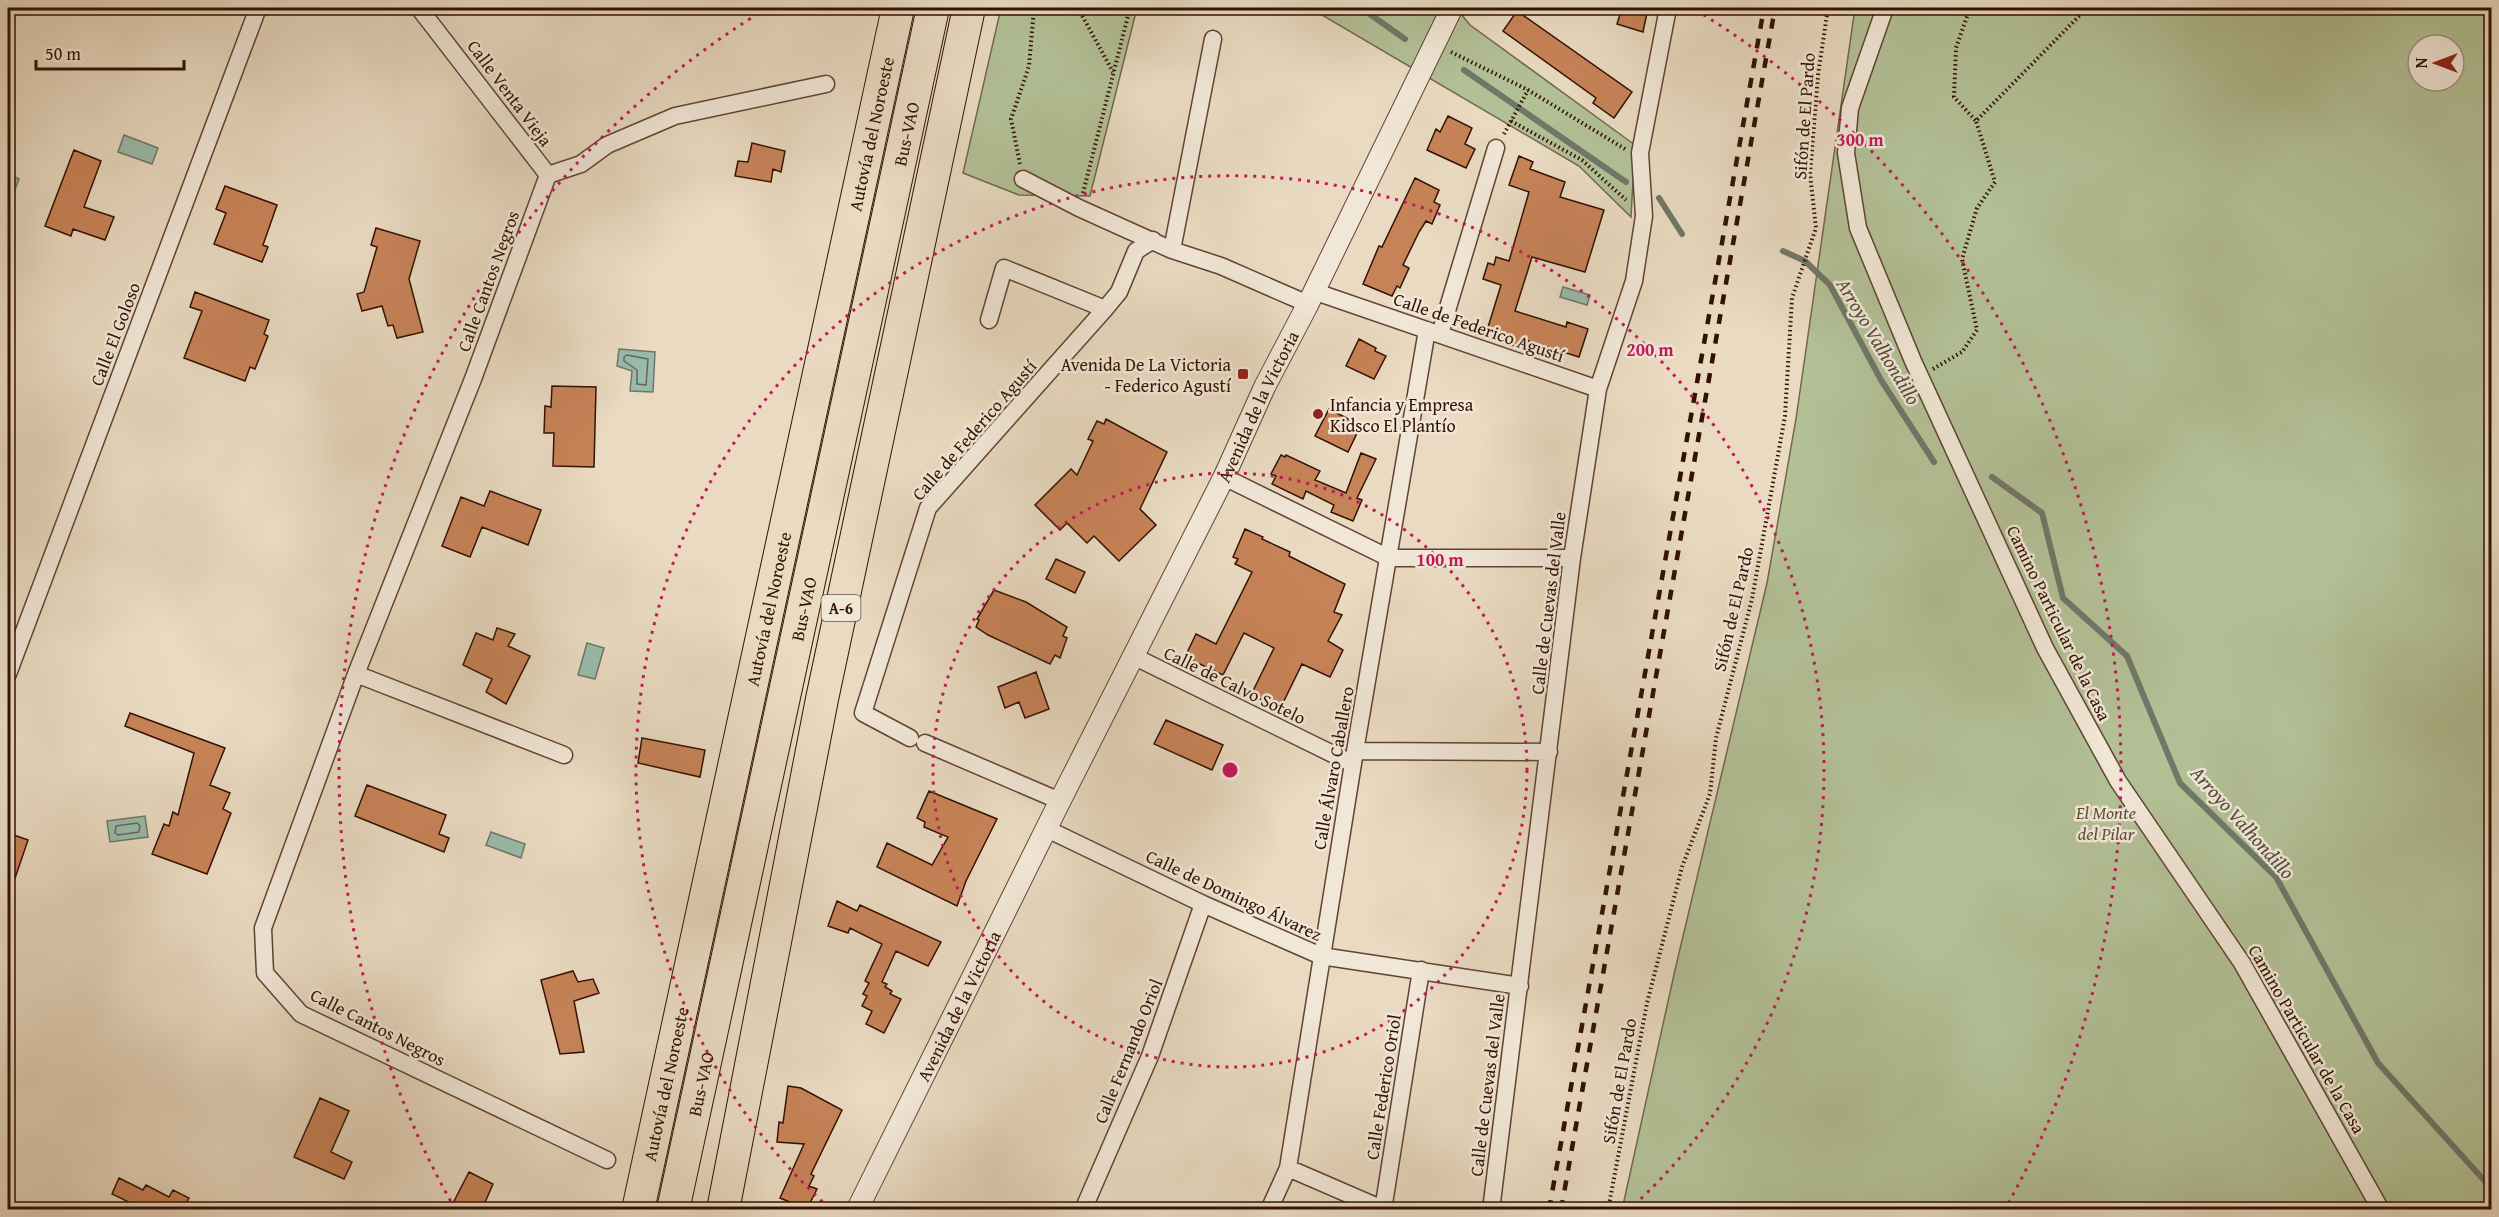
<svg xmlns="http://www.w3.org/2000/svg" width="2499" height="1217" viewBox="0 0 2499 1217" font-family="'Gentium Book Plus',serif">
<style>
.green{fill:#b3c096;stroke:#72684c;stroke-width:1.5;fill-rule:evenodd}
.water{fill:#99bbac;stroke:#707768;stroke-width:1.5}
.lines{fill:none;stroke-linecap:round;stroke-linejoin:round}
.shore{stroke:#666657;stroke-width:1.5}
.stream{stroke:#707768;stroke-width:6}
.building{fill:#c78358;stroke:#321102;stroke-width:1.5}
.minor-casing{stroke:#604332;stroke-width:19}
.tertiary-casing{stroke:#604332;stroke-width:23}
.motorway-casing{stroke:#321102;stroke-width:34}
.path{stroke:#321102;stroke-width:4;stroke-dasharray:1.5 3;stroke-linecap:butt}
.minor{stroke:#f1e7d7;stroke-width:16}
.tertiary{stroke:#f1e7d7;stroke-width:21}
.motorway{stroke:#e9dac1;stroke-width:32}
.rail{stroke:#321102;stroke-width:4.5;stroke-dasharray:10 10;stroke-linecap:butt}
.ring{fill:none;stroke:#c2185b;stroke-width:3;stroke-dasharray:3 6}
.poi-dot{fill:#8f2418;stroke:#f1e7d7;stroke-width:2}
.labels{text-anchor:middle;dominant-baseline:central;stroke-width:5;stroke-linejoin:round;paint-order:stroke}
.shield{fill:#f1e7d7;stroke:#6b5142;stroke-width:1.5}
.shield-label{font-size:16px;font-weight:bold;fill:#321102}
.street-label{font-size:18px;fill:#321102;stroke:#f1e7d7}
.poi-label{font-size:18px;fill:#321102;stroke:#f1e7d7;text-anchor:end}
.park-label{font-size:18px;font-style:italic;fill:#5f4e36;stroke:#f1e7d7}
.water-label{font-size:20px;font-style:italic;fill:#564c3e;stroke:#f1e7d7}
.centre{fill:#c2185b;stroke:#f1e7d7;stroke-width:3}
.ring-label{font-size:18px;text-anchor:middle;font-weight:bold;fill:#c2185b;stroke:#f1e7d7;stroke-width:5;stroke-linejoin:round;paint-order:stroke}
</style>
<rect width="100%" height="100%" fill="#e9dac1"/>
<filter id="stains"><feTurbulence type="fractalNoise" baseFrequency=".00333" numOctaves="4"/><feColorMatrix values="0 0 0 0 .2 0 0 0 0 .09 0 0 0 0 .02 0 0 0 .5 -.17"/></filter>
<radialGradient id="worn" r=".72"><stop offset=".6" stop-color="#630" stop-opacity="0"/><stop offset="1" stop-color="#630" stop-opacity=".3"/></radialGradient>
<!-- green -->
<path class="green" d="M1001,8H1137L1090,196L1019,195L963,173Z
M1310,8H1456L1470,25L1635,145L1631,217L1579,166Z
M1855,8H2491V1209L1622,1210L1675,970L1767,583L1796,419ZM2418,45H2454V81H2418Z"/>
<!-- water -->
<path class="water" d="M124,135L158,148L152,164L118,152Z
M8,174L19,179L8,209Z
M1563,287L1590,295L1587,305L1560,297Z
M619,349L655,352L653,392L630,391L632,371L617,366Z
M587,643L604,648L595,679L578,675Z
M145,816L148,837L110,842L107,821Z
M491,832L525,844L521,858L486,845Z"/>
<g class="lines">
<!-- shore -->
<path class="shore" d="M627,355L648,359L646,385L637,384V370L624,361V357Z
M137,823L140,826L139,832L118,835L115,833L116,826Z"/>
<!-- stream -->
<path class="stream" d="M1361,8L1405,39
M1464,70L1626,182
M1659,198L1682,234
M1783,251L1805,261L1830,285L1881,380L1934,462
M1992,477L2042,513L2063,598L2127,656L2180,783L2276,877L2378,1063L2492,1189"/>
</g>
<!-- building -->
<path class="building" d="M1622,8H1648L1643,32L1617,24Z
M1517,11L1632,92L1614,118L1593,103L1596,98L1503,31Z
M1448,116L1472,128L1465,144L1475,149L1466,168L1427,150L1436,129L1440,132Z
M752,143L785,151L781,172L773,169L771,182L735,176L738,161L748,162Z
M74,150L101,161L84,207L114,217L105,240L73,229L71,236L45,226Z
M1519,156L1533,162L1530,169L1565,182L1560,197L1604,210L1585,272L1532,257L1515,311L1566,327L1567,322L1588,329L1579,357L1528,341L1525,349L1485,337L1501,285L1483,279L1488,263L1494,265L1496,257L1509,261L1529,192L1509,185Z
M1415,178L1439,190L1434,202L1440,205L1432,224L1426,221L1419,232L1403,265L1409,268L1400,288L1397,286L1392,296L1363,284L1379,246L1382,247Z
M225,186L277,205L263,245L268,247L262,262L214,244L226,213L216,209Z
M376,228L420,241L409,279L423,332L397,338L393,325L388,326L382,306L362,311L357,294L364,292L377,247L371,245Z
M195,292L269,320L264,334L268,336L255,369L250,367L245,381L184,358L202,311L190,307Z
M1359,339L1376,348L1375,351L1386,356L1374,379L1346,366Z
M552,386L596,387L594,467L553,466L554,433H544L545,406L551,407Z
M1329,409L1352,421L1351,425L1359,429L1348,452L1315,436Z
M1106,419L1167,452L1140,509L1156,525L1119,561L1094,536L1087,543L1067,523L1060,530L1035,505L1071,469L1077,475L1093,441L1088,439L1097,421L1104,424Z
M1361,453L1376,459L1357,498L1362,500L1353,521L1331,512L1334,505L1306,491L1303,499L1272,484L1276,476L1271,474L1281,455L1285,457L1286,455L1320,471L1315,480L1346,493Z
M490,491L541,510L528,545L482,527L470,557L442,546L461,497L484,506Z
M1245,529L1263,537L1262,539L1290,552L1289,556L1345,584L1334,612L1342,615L1328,641L1343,650L1330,677L1302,664L1281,707L1277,705L1276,707L1251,695L1274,648L1244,633L1223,675L1185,657L1196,634L1216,644L1252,572L1235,564L1238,559L1233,557Z
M1056,559L1085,572L1075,593L1046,579Z
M994,590L1026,602L1067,627L1063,636L1067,638L1060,658L1055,655L1050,664L988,635L976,627L979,620L977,619Z
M497,628L515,634L508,646L530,656L506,704L486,692L492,679L463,665L476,633L493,640Z
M1036,672L1049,709L1025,718L1019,702L1005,708L998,687Z
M130,713L225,748L210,785L230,793L223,809L231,813L207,874L152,854L164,824L169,826L173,812L178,815L194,753L125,726Z
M1166,720L1223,745L1212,770L1154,744Z
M642,738L705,750L700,777L638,763Z
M367,785L446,815L439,834L449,838L444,852L355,816Z
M929,791L997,819L966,881L957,906L877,867L887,843L932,865L948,837L924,827L925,822L917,818Z
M8,833L28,840L10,893H8Z
M837,901L857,911L860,905L941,942L928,966L896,951L882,982L887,984L885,987L892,991L890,994L901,999L884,1033L866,1024L872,1011L862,1006L867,996L863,994L869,983L865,981L882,944L850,928L848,933L828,926Z
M573,971L578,982L593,979L599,993L574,1001L584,1052L560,1054L541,980Z
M788,1086L801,1088L842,1110L811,1174L814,1176L809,1186L817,1189L807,1209L780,1198L804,1144L777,1142L779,1122L783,1123Z
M320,1098L349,1111L331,1152L352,1162L344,1179L294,1157Z
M469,1172L493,1184L482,1209H450Z
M119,1178L143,1190L146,1185L169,1197L173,1190L189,1198L185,1205L194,1209H143L112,1194Z"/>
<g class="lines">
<!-- minor casing -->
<g class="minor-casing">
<path id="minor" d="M419,8L548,175
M1885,8L1850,108L1846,153L1858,228L1913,361L2045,648L2118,781L2242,963L2381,1210
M1023,179L1079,208L1172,250L1221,266L1308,304
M1172,250L1213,39
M1313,291L1598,389
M989,320L1004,268L1105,309
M1440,334L1496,148
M1224,477L1389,558H1572
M1133,656L1353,764
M8,674L258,8
M356,674L564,755
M910,738L863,713L928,508L1105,309L1119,292L1136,251L1153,240
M925,743L1060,801
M1355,751L1549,752
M1047,829L1203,904L1321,956L1520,986
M607,1160L301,1014L265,973L263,928L356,674L473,379L548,175L581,164L607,145L675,116L826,84
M1288,1168L1385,1210
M1083,1210L1150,1056L1203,904
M1269,1210L1288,1168L1355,751L1427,330
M1383,1210L1421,970
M1491,1210L1572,558L1598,389L1634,281L1644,216L1640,153L1668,8"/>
</g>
<!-- tertiary casing -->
<g class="tertiary-casing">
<g id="tertiary">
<path id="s1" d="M857,1210L1060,801L1224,477L1265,386L1308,304L1452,8"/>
</g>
</g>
<!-- motorway casing -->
<g class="motorway-casing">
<g id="motorway">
<path id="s2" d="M638,1210L898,8"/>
<path id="s3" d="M673,1210L933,8"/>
<path d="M723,1210L822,699L969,8"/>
</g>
</g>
<!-- path -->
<path class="path" d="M1078,8L1113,72
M1970,8L1956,48L1954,97L1976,121
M1451,52L1528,90L1625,149
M1511,121L1582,160L1626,200
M1504,134L1528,90
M1020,164L1011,119L1029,66L1034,8
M1083,193L1130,8
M1933,369L1962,352L1977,330L1962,259L1977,208L1995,182L1976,121L2087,8
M1608,1210L1647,1003L1682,867L1710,794L1716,738L1752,599L1785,416L1792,298L1816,228L1810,174L1818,75L1828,8"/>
<!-- minor -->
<use href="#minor" class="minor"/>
<!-- tertiary -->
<use href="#tertiary" class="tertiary"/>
<!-- motorway -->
<use href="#motorway" class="motorway"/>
<!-- rail -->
<path class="rail" d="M1549,1210L1764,8
M1561,1210L1775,8"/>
</g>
<!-- distance rings -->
<g class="ring">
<circle cx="1230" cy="770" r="297"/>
<path d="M829 1208A594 594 0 1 1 1631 1208"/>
<path d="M455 1209A891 891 0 0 1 764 10M1696 10A891 891 0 0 1 2005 1209"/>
</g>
<!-- markers -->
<g class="poi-dot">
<rect x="1237" y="368" width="12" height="12" rx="3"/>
<circle cx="1318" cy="414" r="6"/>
</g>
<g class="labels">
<!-- shield labels -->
<rect class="shield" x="821.5" y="595" width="39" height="26" rx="4.5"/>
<g class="shield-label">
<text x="841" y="608">A-6</text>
</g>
<!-- street labels -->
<g class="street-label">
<text transform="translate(510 93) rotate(53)">Calle Venta Vieja</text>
<text transform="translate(1804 116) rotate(-86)">Sifón de El Pardo</text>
<text stroke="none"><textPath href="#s2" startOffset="1101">Autovía del Noroeste</textPath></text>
<text stroke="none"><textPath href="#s3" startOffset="1101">Bus-VAO</textPath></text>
<text transform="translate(488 281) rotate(-70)">Calle Cantos Negros</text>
<text transform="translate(1479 327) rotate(19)">Calle de Federico Agustí</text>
<text transform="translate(115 334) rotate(-69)">Calle El Goloso</text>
<text stroke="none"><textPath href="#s1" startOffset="898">Avenida de la Victoria</textPath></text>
<text transform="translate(974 430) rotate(-49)">Calle de Federico Agustí</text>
<text transform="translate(1548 603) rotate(-83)">Calle de Cuevas del Valle</text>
<text stroke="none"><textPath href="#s2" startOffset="615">Autovía del Noroeste</textPath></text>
<text stroke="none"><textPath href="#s3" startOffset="615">Bus-VAO</textPath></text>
<text transform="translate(1733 609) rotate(-77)">Sifón de El Pardo</text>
<text transform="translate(2059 623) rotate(64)">Camino Particular de la Casa</text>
<text transform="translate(1235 685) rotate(26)">Calle de Calvo Sotelo</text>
<text transform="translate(1333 768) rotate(-80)">Calle Álvaro Caballero</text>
<text transform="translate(1234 895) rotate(25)">Calle de Domingo Álvarez</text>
<text stroke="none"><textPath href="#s1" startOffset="228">Avenida de la Victoria</textPath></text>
<text transform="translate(378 1027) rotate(27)">Calle Cantos Negros</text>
<text transform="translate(2307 1039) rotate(60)">Camino Particular de la Casa</text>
<text transform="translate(1128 1051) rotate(-68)">Calle Fernando Oriol</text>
<text transform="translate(1619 1081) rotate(-80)">Sifón de El Pardo</text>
<text stroke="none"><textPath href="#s2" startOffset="129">Autovía del Noroeste</textPath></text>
<text stroke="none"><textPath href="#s3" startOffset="129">Bus-VAO</textPath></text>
<text transform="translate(1487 1085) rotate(-83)">Calle de Cuevas del Valle</text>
<text transform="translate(1383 1087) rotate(-81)">Calle Federico Oriol</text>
</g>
<!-- poi labels -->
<g class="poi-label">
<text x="1231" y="364">Avenida De La Victoria<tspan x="1231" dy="21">- Federico Agustí</tspan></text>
<text x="1330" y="404" text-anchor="start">Infancia y Empresa<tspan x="1330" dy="21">Kidsco El Plantío</tspan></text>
</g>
<!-- park labels -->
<g class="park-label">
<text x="2106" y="812">El Monte<tspan x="2106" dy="21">del Pilar</tspan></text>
</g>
<!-- water labels -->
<g class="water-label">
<text transform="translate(1879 341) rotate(59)">Arroyo Valhondillo</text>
<text transform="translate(2243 822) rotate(48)">Arroyo Valhondillo</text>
</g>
</g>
<circle cx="1230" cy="770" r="9" class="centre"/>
<g class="ring-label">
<text x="1860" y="146">300 m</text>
<text x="1650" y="356">200 m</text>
<text x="1440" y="566">100 m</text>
</g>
<!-- margin -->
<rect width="2499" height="1217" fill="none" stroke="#e9dac1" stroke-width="30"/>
<rect x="9" y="9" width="2481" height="1199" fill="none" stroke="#321102" stroke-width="3"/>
<rect x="15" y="15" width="2469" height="1187" fill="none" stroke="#321102" stroke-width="1.5"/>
<!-- north arrow -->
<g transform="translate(2436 63) rotate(270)"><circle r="28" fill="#f1e7d7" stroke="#a59182" stroke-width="1.5"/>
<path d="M0-4.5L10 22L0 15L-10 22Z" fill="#8f2418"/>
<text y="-9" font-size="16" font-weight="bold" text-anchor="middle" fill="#321102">N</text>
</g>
<!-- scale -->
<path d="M36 60v9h148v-9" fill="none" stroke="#321102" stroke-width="3"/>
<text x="45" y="60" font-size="18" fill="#321102" stroke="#f1e7d7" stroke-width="4.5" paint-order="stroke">50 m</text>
<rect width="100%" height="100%" filter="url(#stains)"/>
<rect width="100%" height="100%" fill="url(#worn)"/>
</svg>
